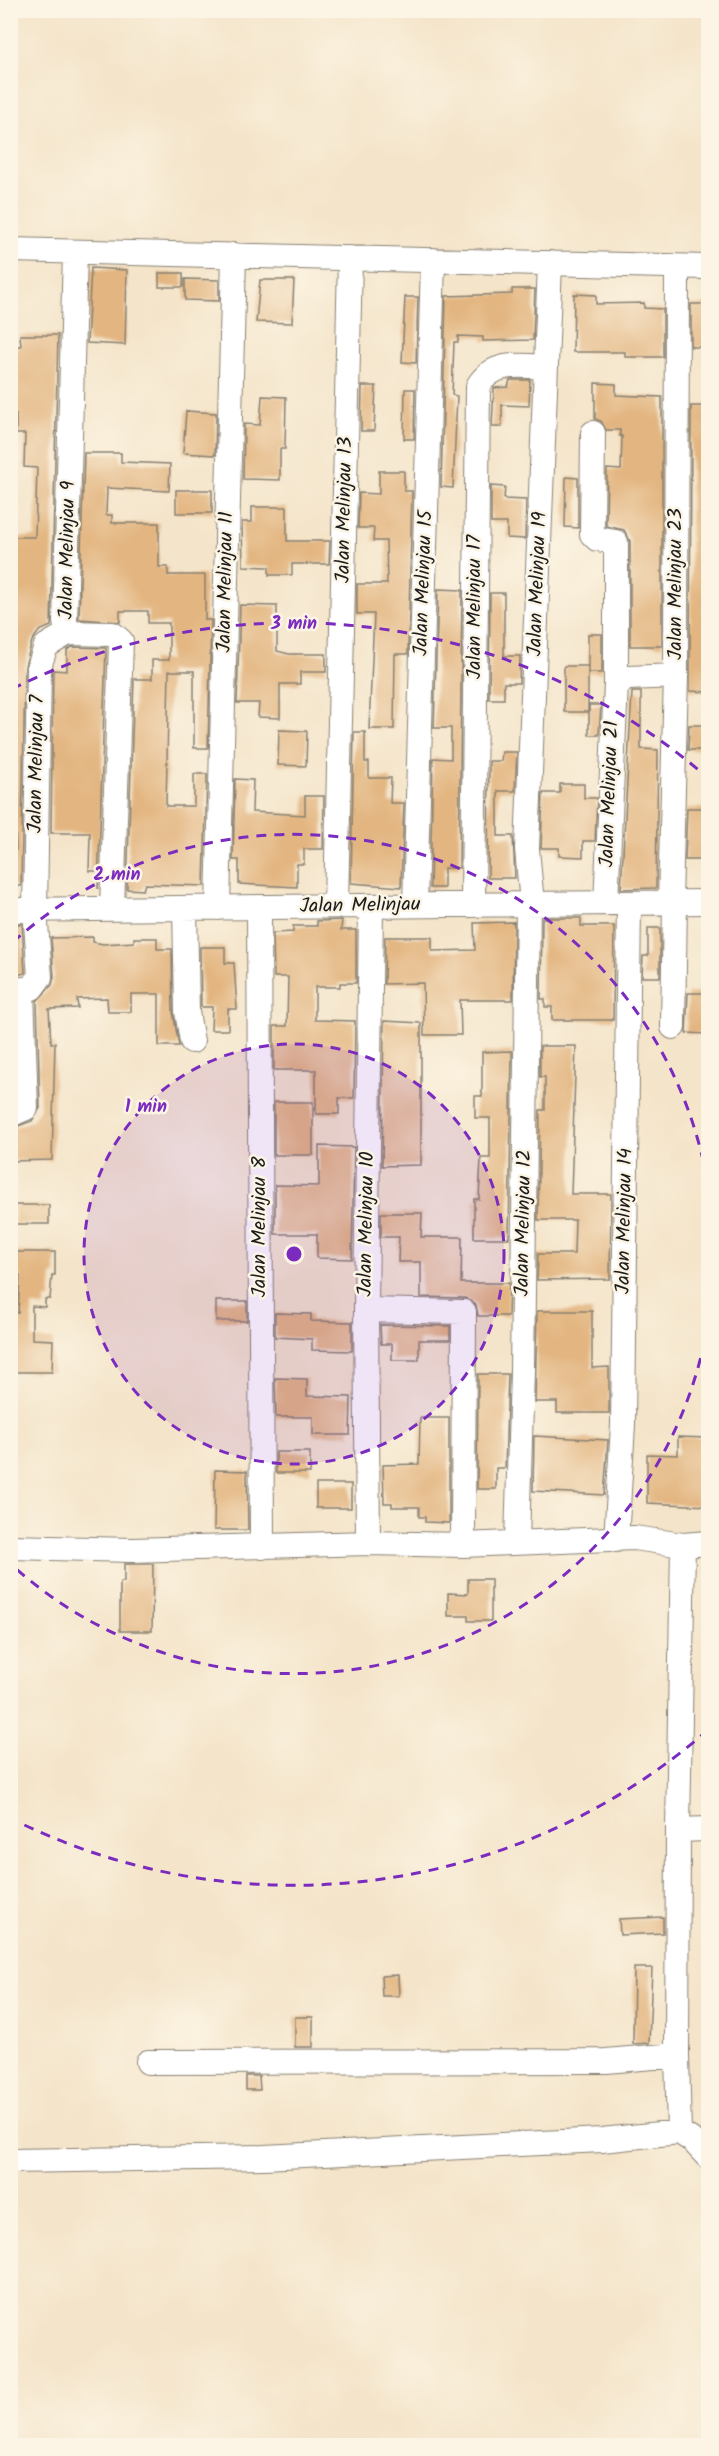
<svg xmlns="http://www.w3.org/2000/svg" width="719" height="2456" viewBox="0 0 719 2456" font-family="Kalam,sans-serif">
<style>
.building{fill:#e3b681}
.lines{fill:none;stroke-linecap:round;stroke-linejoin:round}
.minor-casing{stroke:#888072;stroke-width:26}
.minor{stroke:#fff;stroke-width:24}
.ring{fill:none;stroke:#7b2cbf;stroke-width:3;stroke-dasharray:10 8}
.labels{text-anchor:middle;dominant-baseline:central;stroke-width:5;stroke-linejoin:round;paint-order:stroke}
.street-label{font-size:20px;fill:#1c1c1c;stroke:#fcf5e5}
.centre{fill:#7b2cbf;stroke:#fcf5e5;stroke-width:3}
.ring-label{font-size:18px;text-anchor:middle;font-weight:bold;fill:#7b2cbf;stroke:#fcf5e5;stroke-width:5;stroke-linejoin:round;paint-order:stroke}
</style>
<rect width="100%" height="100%" fill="#fcf5e5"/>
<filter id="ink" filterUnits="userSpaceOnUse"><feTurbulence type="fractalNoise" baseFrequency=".0167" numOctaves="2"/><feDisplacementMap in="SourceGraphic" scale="12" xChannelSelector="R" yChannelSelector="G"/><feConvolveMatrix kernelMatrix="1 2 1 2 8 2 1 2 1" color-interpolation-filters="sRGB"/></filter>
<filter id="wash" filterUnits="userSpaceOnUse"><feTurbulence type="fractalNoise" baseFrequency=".008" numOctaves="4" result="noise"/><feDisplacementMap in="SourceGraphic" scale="24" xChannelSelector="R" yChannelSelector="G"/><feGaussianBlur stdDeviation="1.35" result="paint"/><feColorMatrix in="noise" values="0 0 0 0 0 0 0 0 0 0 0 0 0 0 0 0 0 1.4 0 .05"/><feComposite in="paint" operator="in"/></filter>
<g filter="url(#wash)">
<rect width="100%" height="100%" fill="#f4e4c9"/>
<g id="blocks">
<!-- building -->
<path class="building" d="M91,268L127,270L125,345L87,343Z
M159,273H183V287H159Z
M185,279L219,280V301L185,300Z
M260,280H294L292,323L256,322Z
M512,289H535L533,340L483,341V337L458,336V342H454L452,395L457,396L453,488L441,487L446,296L512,294Z
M574,294L596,295V304L644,303V308L663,309V357H625V352H573Z
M405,297H418L416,363L402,362Z
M691,304H708V347H691Z
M20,335H58L51,626L39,631L32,641L25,666L21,886H10V850H16L15,824H10V537H35L37,468L24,467L25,434H16V414H10V346H21Z
M530,380L529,406L502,405V427H492L494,388L508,387L510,380Z
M595,383L616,384V395L662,397V646H630V541L624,530L606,526L607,469L621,470L622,436H620V430H606L601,421L595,419Z
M362,386H376L374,431H361Z
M405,389H415L414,439H404Z
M262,396L286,397L285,449H280V480L243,479L244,424L260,425Z
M691,406H708V522H706L708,692L690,691Z
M186,411L216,413L215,455L183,453Z
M84,453H121V462L170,464L169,491L107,488L106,515H112V523H159V567H168V575H205V620H211L208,748H194V671H169L166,806H194V774H207L204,886L145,884L143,890L127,889L134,679H152V660H169V623H148V611H120V622L79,619Z
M379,471H404V491H412L408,654H395L394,729H369L374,614H357V584H387L386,541H373L374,528H358L359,493L379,494Z
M566,477L578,478V528L565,527Z
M491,486L505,487L504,499L526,500L525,539L507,538V523H491Z
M176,490H212V513H176Z
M252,507H287V541H330L329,564H292V575H269V567L243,566L242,522H252Z
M438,589L462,590L459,868H444V888H430L433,758L451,759V728H434Z
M490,593H504V656H520L519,683H504V699H489Z
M240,605L277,606V651L289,654H326V672H300V684H280V718L258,717L259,703H237Z
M588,634H602V673H588Z
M72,647L106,648L98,889L99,871H89L90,833H51L53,670L67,671V650Z
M564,666H588V712H564Z
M632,692H641V749L658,750L656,888L621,889Z
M589,705H601L599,735H589Z
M689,725H708V750H688Z
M279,730L307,731L306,766L278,765Z
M354,732H365V762H369V778H391L390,803H404L401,887L351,883Z
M502,752H517L515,791H498V836H513L515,878H488L489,761H501Z
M235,779L253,780L252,812L305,815V796H324L323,849H304V864H297V887L239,884V860H233Z
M560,784H584V798H597L595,841H583V857L559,856V848H541L543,793H560Z
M687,808H708V860H685Z
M542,918H581V926H614L613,1020H552V1007H545V999H541Z
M342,920L341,930H356V983H340V987H315V1020L355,1021L354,1098H339V1114H316V1070H274V1026H287L288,977H274L273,933L293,932V926H317V921Z
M514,922L513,1000H460L461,1035H424L423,983L384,984L385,937H432V951L475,950L474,923Z
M15,924H22L25,973L10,977V930H16Z
M648,928H660V977H642L643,956H648Z
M93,937V942L103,944L134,942V938H157V949H172L173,1012L179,1046H159V994H131V1012H108L107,998L77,999L78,1008L49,1009L51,1043H55L52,1160L10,1161V1129L32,1121L40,1108L37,1001L52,985L54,977L51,938Z
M200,947H225V963H234L237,1009H228V1030H211L212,1007H201Z
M688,993H708V1034L686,1033Z
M384,1021L421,1023V1165L382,1166Z
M540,1046H576L571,1194H611L610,1279L537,1280L538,1254H574L575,1220H538L540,1110H545V1077H540Z
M512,1051L509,1238H474V1199H479L481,1158H490V1118H475V1096H482V1052Z
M274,1102H313V1155H274Z
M319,1146L354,1147L352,1259L317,1258V1234H275V1185L319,1186Z
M14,1205H49V1224H14Z
M381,1213H422L421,1237H462L461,1283H509L508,1316H478L476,1305L465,1298L421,1297V1262H398L399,1237H381Z
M17,1252H55V1275H52L50,1299H45V1307L32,1306V1339L53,1340L52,1372H10V1313H18L20,1275H17Z
M216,1301H247V1321H216Z
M537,1311H592V1368L609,1367V1413H557V1402H535Z
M275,1313L311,1314V1321L352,1322V1351L312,1350V1339L275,1337Z
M380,1325L450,1326V1340H419V1360H392V1344H381Z
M478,1374H508L505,1468H496V1489H477Z
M275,1378L307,1379V1396L351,1397L350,1435H313V1417H276Z
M420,1418H449V1523L425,1522V1517H419V1507H392V1503H384L383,1465L419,1464Z
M534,1436L608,1440L604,1495L533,1491Z
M678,1437L708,1438V1506L647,1503V1454L678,1455Z
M276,1452H310V1473H276Z
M215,1470L247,1471L248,1530H214Z
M316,1484H351V1508H316Z
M124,1564H153L152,1631H120V1582H124Z
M468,1579H491V1621H468V1616H448V1593L468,1594Z
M663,1917V1933L620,1935L619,1919Z
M634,1968H652L649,2043L633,2044Z
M398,1975L399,1996H382L381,1976Z
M295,2017H313V2047H295Z
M246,2076H259L260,2090H246Z"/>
</g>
</g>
<g filter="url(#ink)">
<use href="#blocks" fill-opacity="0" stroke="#888072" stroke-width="1.5"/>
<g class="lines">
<!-- minor casing -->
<g class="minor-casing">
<path id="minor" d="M10,250L708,267
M593,433L592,534L597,539L616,542V684
M68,633L65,622L75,252
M68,633L113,634L121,641L112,909
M670,902L676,676L677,267
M606,903L616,684L628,678L676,676
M532,904L527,849L550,263
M415,905L433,260
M473,905L478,386C493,361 520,365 546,367
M336,906L350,258
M259,907L262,1547
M185,908L187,1012L192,1041
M218,908L234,255
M10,910L708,902
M10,991L32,988L40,977L35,910L39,667L46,646L68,633
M673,1027L675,902
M10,1115L26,1108L22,991
M366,1310L464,1312L463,1545
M616,1540L623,1425L629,903
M517,1542L522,1371L528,904
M368,1543L366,1310L371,906
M10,1547L132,1550L368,1543L463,1545L634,1538L683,1545L708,1543
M678,1830L683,1545
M148,2062L606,2061L677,2055
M679,2132L677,2055L678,1830L708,1829
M10,2161L264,2157L602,2140L679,2132L693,2141L708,2157"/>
</g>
<!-- minor -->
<use href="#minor" class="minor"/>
</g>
</g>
<!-- distance rings -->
<circle cx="294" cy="1254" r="210" fill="#7b2cbf" fill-opacity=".12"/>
<g class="ring">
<circle cx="294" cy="1254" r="210"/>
<path d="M708 1323A420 420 0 0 1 13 1566M13 942A420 420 0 0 1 708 1185"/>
<path d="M708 1730A631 631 0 0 1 12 1819M12 689A631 631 0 0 1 708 778"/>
</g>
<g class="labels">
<!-- street labels -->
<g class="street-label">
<text transform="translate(345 510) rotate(-89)">Jalan Melinjau 13</text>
<text transform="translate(68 550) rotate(-89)">Jalan Melinjau 9</text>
<text transform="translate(226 582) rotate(-89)">Jalan Melinjau 11</text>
<text transform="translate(424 583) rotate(-88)">Jalan Melinjau 15</text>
<text transform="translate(538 584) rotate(-88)">Jalan Melinjau 19</text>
<text transform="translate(676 584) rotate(-90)">Jalan Melinjau 23</text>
<text transform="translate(475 607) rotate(-90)">Jalan Melinjau 17</text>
<text transform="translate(37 764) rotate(-89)">Jalan Melinjau 7</text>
<text transform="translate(610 794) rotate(-88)">Jalan Melinjau 21</text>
<text transform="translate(360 906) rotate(-1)">Jalan Melinjau</text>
<text transform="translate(625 1221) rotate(-89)">Jalan Melinjau 14</text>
<text transform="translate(524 1223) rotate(-89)">Jalan Melinjau 12</text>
<text transform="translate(367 1224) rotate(-89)">Jalan Melinjau 10</text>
<text transform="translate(260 1227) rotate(-90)">Jalan Melinjau 8</text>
</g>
</g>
<circle cx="294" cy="1254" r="9" class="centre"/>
<g class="ring-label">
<text x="294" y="629">3 min</text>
<text x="117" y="880">2 min</text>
<text x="146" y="1112">1 min</text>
</g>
<!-- margin -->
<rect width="719" height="2456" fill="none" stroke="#fcf5e5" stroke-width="36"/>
</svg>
